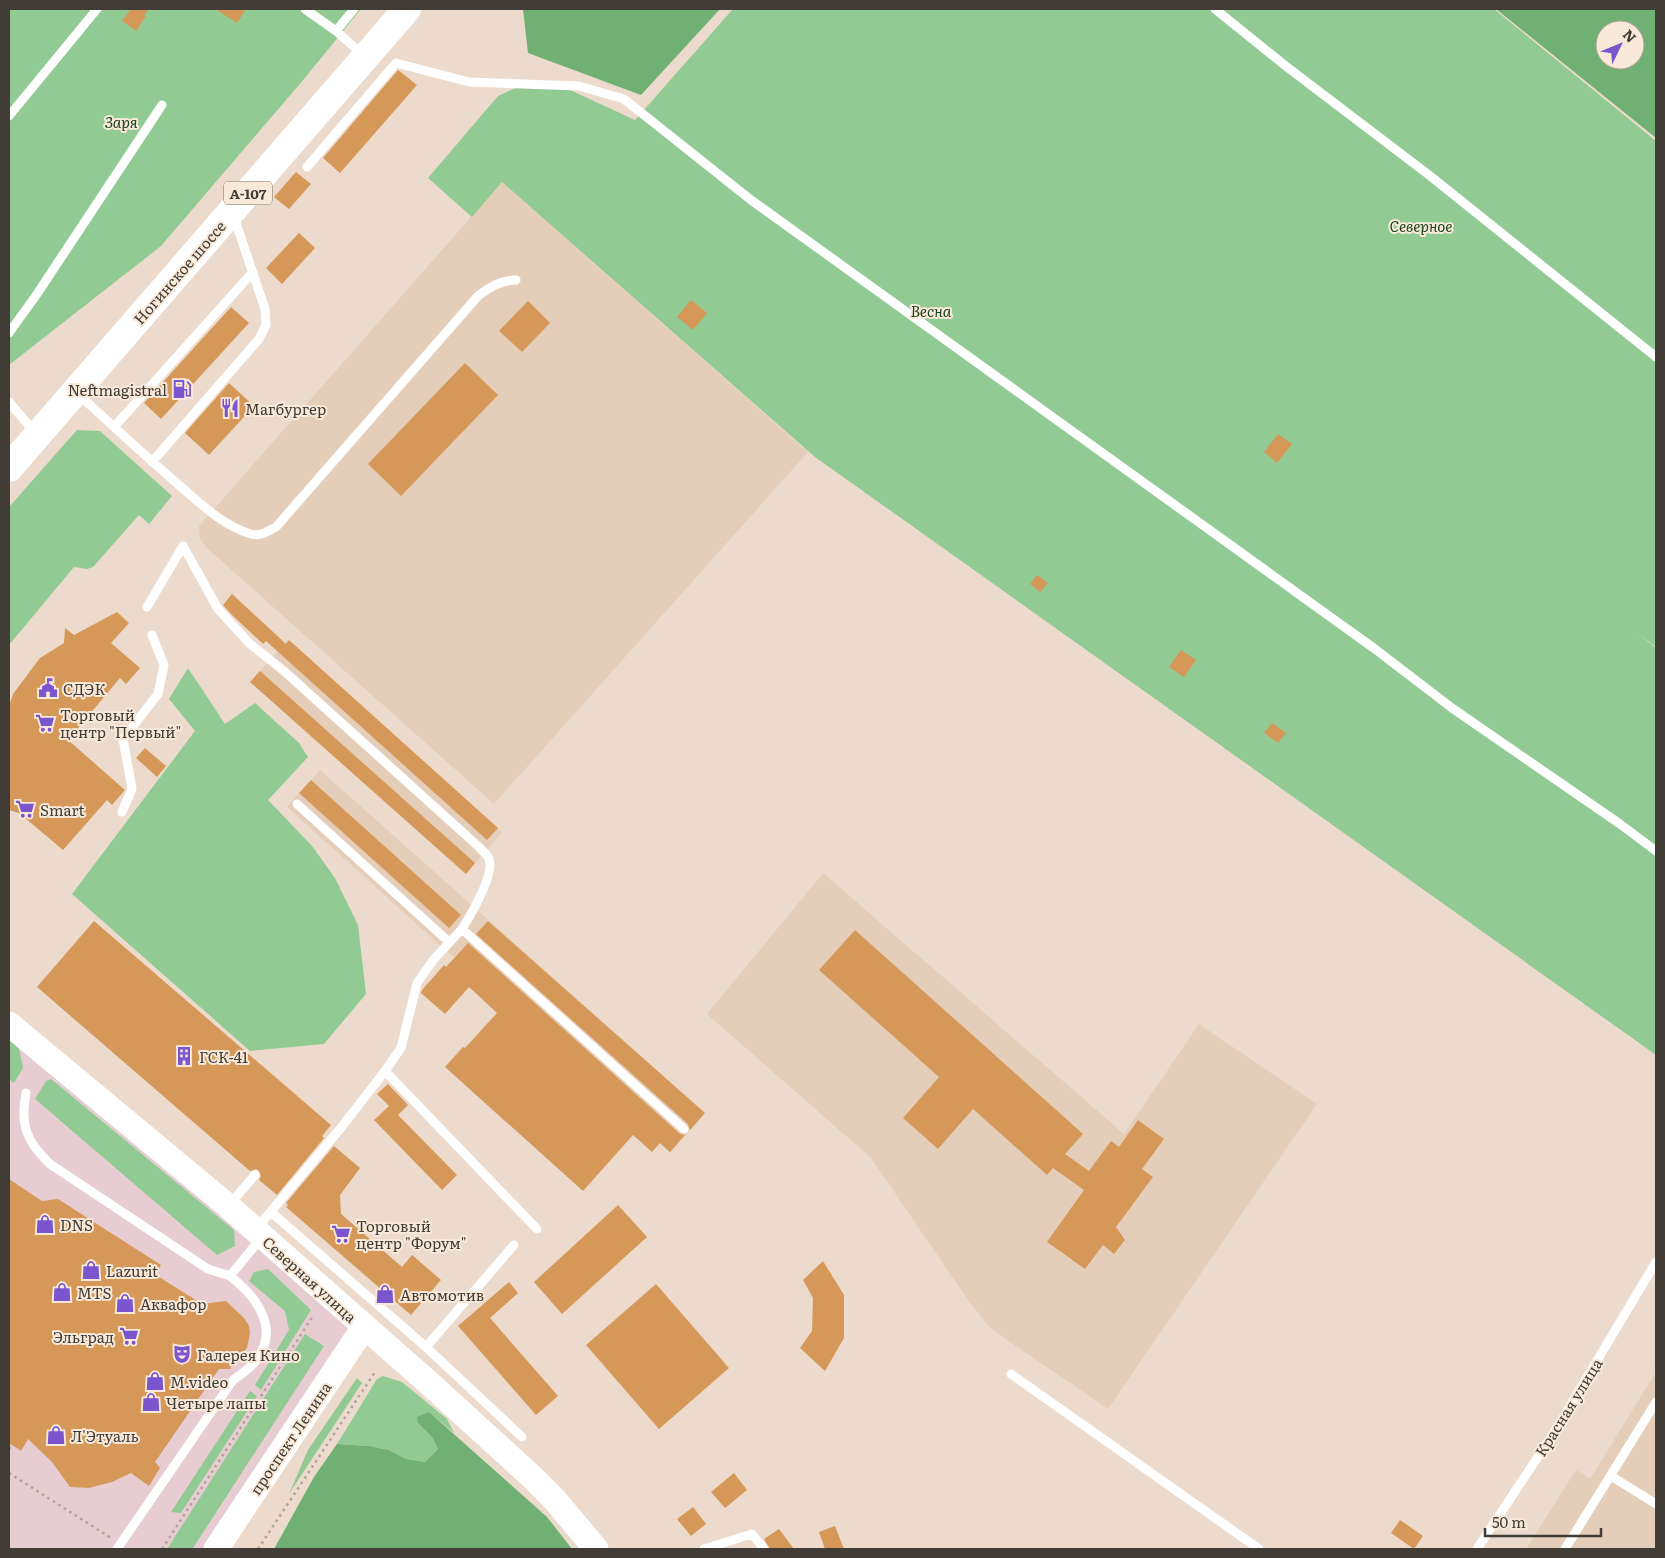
<svg xmlns="http://www.w3.org/2000/svg" width="1665" height="1558" viewBox="0 0 1665 1558" font-family="Literata,serif">
<style>
.commercial{fill:#e7cdd2}
.built{fill:#e4ceb9}
.green{fill:#92ca94}
.forest{fill:#70b073;fill-rule:evenodd}
.building{fill:#d59858}
.lines{fill:none;stroke-linecap:round;stroke-linejoin:round}
.path{stroke:#b0a397;stroke-width:2.5;stroke-dasharray:2.5 4;stroke-linecap:butt}
.service{stroke:#fff;stroke-width:9}
.secondary{stroke:#fff;stroke-width:25}
.trunk{stroke:#fff;stroke-width:28}
.labels{text-anchor:middle;dominant-baseline:central;stroke-width:4;stroke-linejoin:round;paint-order:stroke}
.shield{fill:#f9e9d9;stroke:#797067;stroke-width:1}
.shield-label{font-size:14px;font-weight:bold;fill:#423c36}
.park-label{font-size:15px;font-style:italic;fill:#17441c;stroke:#f9e9d9}
.street-label{font-size:15px;fill:#423c36;stroke:#f9e9d9}
.poi-label{font-size:15px;fill:#423c36;stroke:#f9e9d9;text-anchor:start}
</style>
<rect width="100%" height="100%" fill="#ecdbcc"/>
<!-- commercial -->
<path class="commercial" d="M9,1024L364,1327L216,1549H9Z"/>
<!-- built -->
<path class="built" d="M502,182L808,452L494,804L207,548L200,539L199,526Z
M288,640L502,832L466,874L251,681Z
M320,770L705,1113L670,1153L287,807Z
M823,873L1124,1134L1199,1024L1317,1104L1108,1409L991,1329L970,1303L871,1158L707,1014Z
M1656,1372V1549H1526L1576,1470L1590,1479Z"/>
<!-- green -->
<path class="green" d="M9,9H361L304,79L161,246L9,365Z
M733,9H1494L1656,141V647L1636,632L1656,648V1055L815,457L502,182L472,217L428,178L498,96L518,87L570,90L635,120Z
M77,430L100,431L172,496L149,524L139,515L93,567L87,569L74,567L9,645V507Z
M188,668L225,724L255,703L299,743L308,757L268,800L312,846L335,878L358,925L366,994L324,1044L250,1051L72,894L195,731L169,699Z
M9,1032L17,1038L23,1068L14,1083L9,1079Z
M51,1079L234,1230L235,1246L217,1255L35,1099L46,1081Z
M268,1269L311,1310L261,1390L255,1385L289,1330L285,1311L249,1281L254,1272Z
M305,1334L324,1346L193,1548L191,1549H167Z
M383,1376L402,1382L447,1419L454,1433L429,1412L418,1423L432,1437L438,1449L425,1462L406,1459L389,1450L369,1446L337,1444L377,1379Z
M357,1378L362,1383L289,1494L308,1450Z
M250,1391L257,1396L181,1513L171,1512Z"/>
<!-- forest -->
<path class="forest" d="M523,9H720L641,95L528,53Z
M1496,9H1656V138ZM1605,30H1635V60H1605Z
M429,1412L547,1517L572,1549H274L314,1477L337,1444L369,1446L389,1450L406,1459L425,1462L438,1449L432,1437L418,1423L417,1417Z"/>
<!-- building -->
<path class="building" d="M131,9H149L144,15L146,16L136,31L122,21Z
M215,9H246L237,23Z
M398,70L417,85L340,173L323,158Z
M296,172L311,184L289,209L274,197Z
M299,233L315,248L282,284L266,268Z
M691,300L707,313L693,330L677,317Z
M528,301L550,323L522,352L499,331Z
M231,307L249,323L161,419L144,403Z
M465,363L498,395L401,496L368,464Z
M229,383L254,406L209,455L185,433Z
M1278,434L1292,444L1277,463L1264,452Z
M1037,575L1048,583L1040,592L1030,584Z
M232,594L286,644L289,640L498,828L487,840L266,641L263,644L232,615L223,605Z
M117,612L129,623L111,643L140,668L126,684L120,678L68,740L125,790L112,805L107,800L63,850L19,813L9,810V706L13,694L40,658L64,643L65,628L74,635Z
M1181,650L1196,660L1184,677L1169,667Z
M260,671L475,863L466,874L250,682Z
M1272,723L1286,733L1278,743L1264,733Z
M145,748L166,766L157,777L136,758Z
M311,780L461,915L449,928L299,793Z
M94,921L331,1125L322,1136L324,1138L277,1195L259,1180L261,1176L259,1171L256,1169L250,1171L37,987Z
M488,921L705,1113L690,1130L688,1124L476,934Z
M855,930L1083,1134L1065,1154L1089,1171L1111,1141L1119,1147L1138,1120L1164,1139L1142,1169L1153,1177L1116,1227L1125,1240L1114,1254L1103,1245L1085,1269L1047,1242L1084,1190L1053,1168L1047,1175L973,1109L938,1149L903,1118L939,1077L819,970Z
M468,943L680,1134L685,1135L670,1152L660,1143L652,1152L633,1135L583,1191L445,1067L463,1047L465,1048L497,1013L469,987L445,1014L421,993L422,990L444,965L446,967Z
M388,1084L408,1105L398,1115L457,1175L442,1190L374,1120L389,1106L377,1094Z
M334,1146L360,1168L340,1195L341,1214L402,1267L412,1255L441,1280L411,1315L286,1207L288,1205L286,1203Z
M9,1179L42,1201L58,1199L161,1265L156,1275L202,1304L226,1301L244,1318L249,1326L250,1333L247,1348L237,1359L230,1362L231,1369H219L155,1462L160,1468L149,1486L131,1473L112,1482L89,1488L70,1487L52,1462L28,1439L21,1451L9,1443Z
M618,1205L647,1237L562,1314L534,1282Z
M823,1261L844,1295V1338L825,1371L800,1348L812,1331L813,1298L803,1280Z
M509,1282L518,1293L490,1318L558,1396L536,1415L458,1326Z
M656,1284L729,1368L659,1429L586,1345Z
M734,1473L747,1490L725,1508L711,1492Z
M693,1507L706,1524L691,1536L677,1519Z
M1400,1520L1423,1536L1414,1549L1391,1533Z
M835,1526L844,1549H825L819,1532Z
M779,1529L794,1549H770L764,1539Z"/>
<g class="lines">
<!-- path -->
<path class="path" d="M9,1449L12,1445
M9,1473L111,1538
M162,1549L313,1316
M258,1549L375,1372"/>
<!-- service -->
<path class="service" d="M305,9L336,31L363,55
M1215,9L1287,67L1429,175L1656,357
M336,31L354,9
M9,116L97,9
M307,167L396,63L469,82L579,86L624,99L751,200L1375,649L1452,708L1620,824L1656,851
M9,333L37,294L162,105
M77,393C111,424 144,455 179,485C201,504 223,526 251,534C260,537 268,531 276,527L478,296C490,287 501,280 516,280
M9,402L36,434
M114,427L252,273
M152,462L259,339L266,325L265,309L234,217
M147,607L183,546L218,609L249,643L284,671L479,847C482,851 488,855 489,859C495,875 470,916 462,929
M297,804L449,942
M122,812L132,789L123,739L158,694L164,665L152,635
M385,1071L401,1048L417,983L434,959L462,929L684,1129
M26,1093C20,1125 26,1141 50,1164L208,1269L230,1276L261,1238
M230,1204L255,1175
M271,1212L426,1347L522,1437
M257,1228L340,1129L385,1071L537,1229
M426,1347L514,1245
M1011,1374L1259,1549
M1611,1476L1656,1504
M117,1549L233,1380C240,1375 248,1370 254,1363C282,1330 257,1297 230,1276
M704,1549L752,1534L764,1549
M1477,1549L1553,1434L1656,1262
M1565,1549L1656,1402"/>
<!-- secondary -->
<path class="secondary" d="M9,1024L228,1206L430,1384L532,1477L555,1500L596,1549
M216,1549L364,1327"/>
<!-- trunk -->
<path class="trunk" d="M9,468L407,9"/>
</g>
<!-- icons -->
<defs>
<g id="fuel-bare" transform="scale(1.5)"><path d="M-5.5-6h7V0h2V4h1.3V-2.5L3-4.5l.8-.8L6-3V5H2.5V1h-1V6h-7ZM-4.2-4.7v3.2H.2V-4.7Z" fill="#7a55ce" stroke="#f9e9d9" stroke-width="2.5" paint-order="stroke"/></g>
<g id="restaurant-bare" transform="scale(1.5)"><path d="M-5-6h1v4h1v-4h1v4h1v-4h1v5L-1.5 .5V6h-2V.5L-5-1ZM5-6V6H3V1.5H1.5Q1.5-4 5-6Z" fill="#7a55ce" stroke="#f9e9d9" stroke-width="2.5" paint-order="stroke"/></g>
<g id="civic-bare" transform="scale(1.5)"><path d="M-.6-6.5H3V-4.5H.6V-3L4-1V1h2V6H-6V1h2V-1L-.6-3ZM-1.2 2.5V6h2.4V2.5Z" fill="#7a55ce" stroke="#f9e9d9" stroke-width="2.5" paint-order="stroke"/></g>
<g id="supermarket-bare" transform="scale(1.5)"><path d="M-6-5.5h2.5l.6 2H6L4.5 2H-2.5L-4.4-4H-6ZM-1.5 3.2a1.3 1.3 0 1 0 .1 0ZM3 3.2a1.3 1.3 0 1 0 .1 0Z" fill="#7a55ce" stroke="#f9e9d9" stroke-width="2.5" paint-order="stroke"/></g>
<g id="building-bare" transform="scale(1.5)"><path d="M-4-6H4V6H1V3H-1V6H-4ZM-2.5-4.3h1.7v1.8h-1.7ZM.8-4.3h1.7v1.8H.8ZM-2.5-1h1.7V.8h-1.7ZM.8-1h1.7V.8H.8Z" fill="#7a55ce" stroke="#f9e9d9" stroke-width="2.5" paint-order="stroke"/></g>
<g id="shop-bare" transform="scale(1.5)"><path d="M-5-2.5h2.3a2.7 3.5 0 0 1 5.4 0H5L5.5 6h-11ZM-1.5-2.5h3a1.5 2.3 0 0 0-3 0Z" fill="#7a55ce" stroke="#f9e9d9" stroke-width="2.5" paint-order="stroke"/></g>
<g id="theatre-bare" transform="scale(1.5)"><path d="M-5-5.5Q0-4 5-5.5V0Q5 5 0 6Q-5 5-5 0ZM-3.3-2.5H-1v1.5H-3.3ZM1-2.5H3.3v1.5H1ZM-2.8 1Q0 5.5 2.8 1Z" fill="#7a55ce" stroke="#f9e9d9" stroke-width="2.5" paint-order="stroke"/></g>
</defs>
<g fill-rule="evenodd">
<use href="#fuel-bare" x="182" y="389"/>
<use href="#restaurant-bare" x="230" y="408"/>
<use href="#civic-bare" x="48" y="688"/>
<use href="#supermarket-bare" x="45" y="723"/>
<use href="#supermarket-bare" x="25" y="809"/>
<use href="#building-bare" x="184" y="1056"/>
<use href="#shop-bare" x="45" y="1224"/>
<use href="#supermarket-bare" x="341" y="1234"/>
<use href="#shop-bare" x="91" y="1270"/>
<use href="#shop-bare" x="62" y="1292"/>
<use href="#shop-bare" x="385" y="1294"/>
<use href="#shop-bare" x="125" y="1303"/>
<use href="#supermarket-bare" x="129" y="1336"/>
<use href="#theatre-bare" x="182" y="1354"/>
<use href="#shop-bare" x="155" y="1381"/>
<use href="#shop-bare" x="151" y="1402"/>
<use href="#shop-bare" x="56" y="1435"/>
</g>
<g class="labels">
<!-- shield labels -->
<rect class="shield" x="224" y="181.5" width="48" height="23" rx="4"/>
<g class="shield-label">
<text x="248" y="193">А-107</text>
</g>
<!-- park labels -->
<g class="park-label">
<text x="121" y="121">Заря</text>
<text x="1421" y="225">Северное</text>
<text x="931" y="310">Весна</text>
</g>
<!-- street labels -->
<g class="street-label">
<text transform="translate(179 272) rotate(-49)">Ногинское шоссе</text>
<text transform="translate(310 1279) rotate(42)">Северная улица</text>
<text transform="translate(1568 1407) rotate(-58)">Красная улица</text>
<text transform="translate(290 1438) rotate(-56)">проспект Ленина</text>
</g>
<!-- poi labels -->
<g class="poi-label">
<text x="167" y="389" text-anchor="end">Neftmagistral</text>
<text x="245" y="408">Магбургер</text>
<text x="63" y="688">СДЭК</text>
<text x="60" y="714">Торговый<tspan x="60" dy="17">центр "Первый"</tspan></text>
<text x="40" y="809">Smart</text>
<text x="199" y="1056">ГСК-41</text>
<text x="60" y="1224">DNS</text>
<text x="356" y="1225">Торговый<tspan x="356" dy="17">центр "Форум"</tspan></text>
<text x="106" y="1270">Lazurit</text>
<text x="77" y="1292">MTS</text>
<text x="400" y="1294">Автомотив</text>
<text x="140" y="1303">Аквафор</text>
<text x="114" y="1336" text-anchor="end">Эльград</text>
<text x="197" y="1354">Галерея Кино</text>
<text x="170" y="1381">M.video</text>
<text x="166" y="1402">Четыре лапы</text>
<text x="71" y="1435">Л'Этуаль</text>
</g>
</g>
<!-- border -->
<rect width="1665" height="1558" fill="none" stroke="#423c36" stroke-width="20"/>
<!-- north arrow -->
<g transform="translate(1620 45) rotate(47)"><circle r="24" fill="#f9e9d9" stroke="#b0a498"/>
<path d="M0-4L9 19L0 12L-9 19Z" fill="#7a55ce"/>
<text y="-8" font-size="14" font-weight="bold" text-anchor="middle" fill="#423c36">N</text>
</g>
<!-- scale -->
<path d="M1485 1528v8h116v-8" fill="none" stroke="#423c36" stroke-width="2.5"/>
<text x="1492" y="1528" font-size="15" fill="#423c36" stroke="#f9e9d9" stroke-width="4" paint-order="stroke">50 m</text>
</svg>
